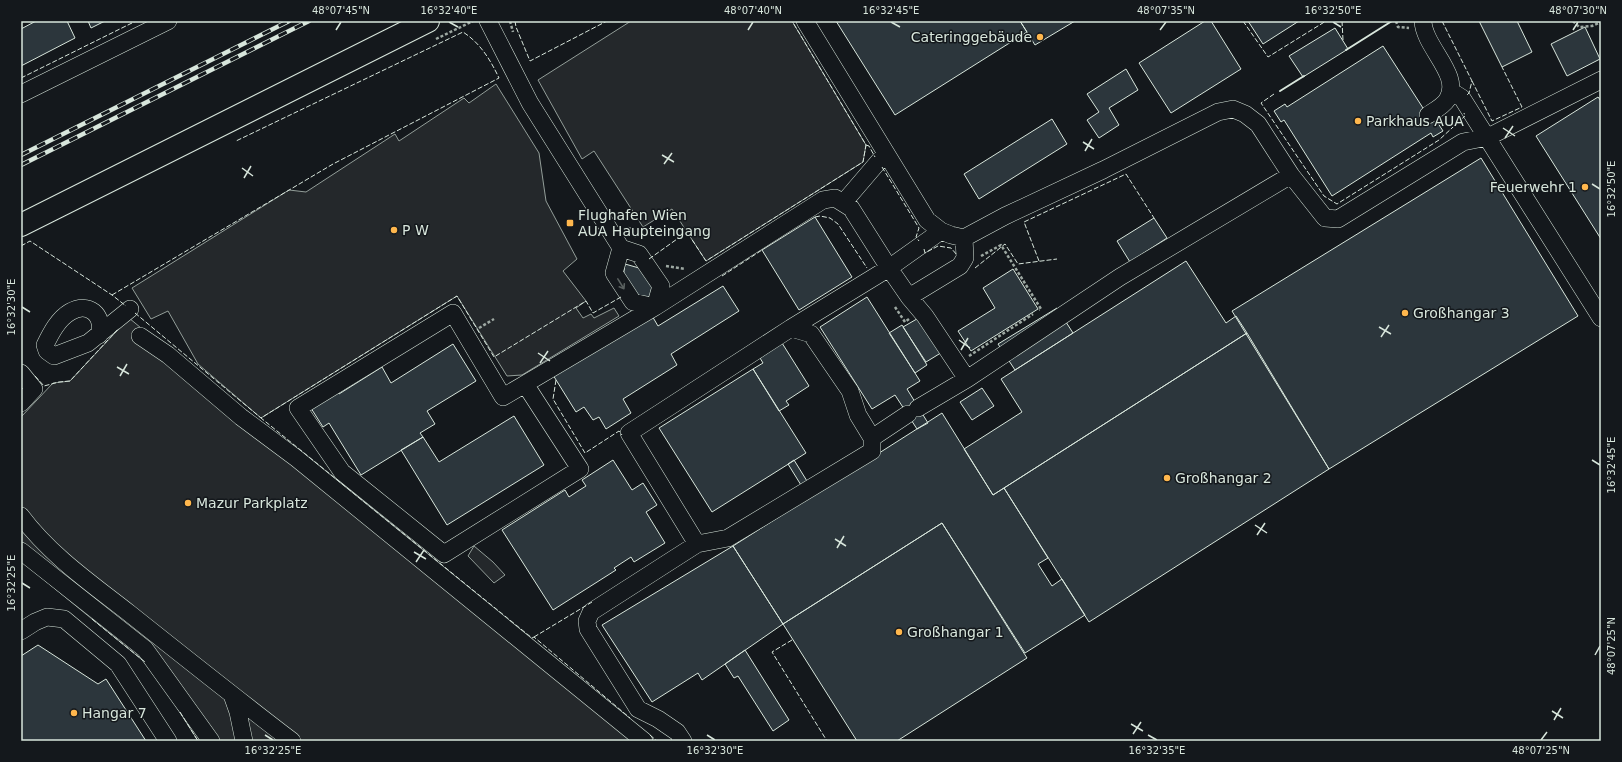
<svg xmlns="http://www.w3.org/2000/svg" width="1622" height="762" viewBox="0 0 1622 762" font-family="'DejaVu Sans',sans-serif">
<style>
.parking{fill:#24282b;stroke:#939e99}
.building{fill:#2c363c;stroke:#d8e6dc}
.lines{fill:none;stroke-linecap:round;stroke-linejoin:round}
.minor-casing{stroke:#d8e6dc;stroke-width:18}
.major-casing{stroke:#d8e6dc;stroke-width:24}
.path{stroke:#9da8a2;stroke-width:2.5;stroke-dasharray:3 2;stroke-linecap:butt}
.minor{stroke:#14181c;stroke-width:17}
.major{stroke:#14181c;stroke-width:22}
.rail-casing{stroke:#d8e6dc;stroke-width:4.5}
.rail{stroke:#14181c;stroke-width:3;stroke-dasharray:9;stroke-linecap:butt}
.fence{stroke:#d8e6dc;stroke-width:1;stroke-dasharray:5 2;stroke-linecap:butt}
.wall{stroke:#d8e6dc;stroke-width:2}
.oneway{stroke:#59605f}
.ticks{fill:none;stroke:#d8e6dc;stroke-width:1.5}
.poi-dot{fill:#ffb74d;stroke:#14181c;stroke-width:1.5}
.labels{text-anchor:middle;dominant-baseline:central;stroke-width:3;stroke-linejoin:round;paint-order:stroke}
.poi-label{font-size:14px;fill:#d8e6dc;stroke:#14181c;text-anchor:start}
.neatline{fill:none;stroke:#d8e6dc;stroke-width:1.5}
.ticks-label{font-size:10px;text-anchor:middle;fill:#d8e6dc}
</style>
<rect width="100%" height="100%" fill="#14181c"/>
<!-- parking -->
<path class="parking" d="M631,21H792L866,145L863,162L706,261L672,209L643,227L594,151L582,159L538,80Z
M496,84L539,153L546,201L577,259L563,271L586,301L576,308L583,318L591,314L594,318L614,308L619,316L522,375L507,376L457,296L261,418L198,364L168,311L151,319L132,288L289,190L306,192L395,134L399,141L464,98L469,103Z
M129,318L234,405L651,741H198L152,668L21,561V417L53,383L70,381Z
M474,546L493,562L505,575L494,583L468,556Z"/>
<!-- building -->
<path class="building" d="M36,21H67L75,38L21,66V29Z
M88,21H105L91,28Z
M836,21H1020L1027,32L895,115Z
M1020,21H1075L1035,45Z
M1205,21H1211L1241,69L1171,113L1139,63Z
M1248,21H1299L1263,44Z
M1479,21H1517L1532,52L1502,67Z
M1585,27L1600,59L1567,76L1551,44Z
M1335,28L1348,49L1303,77L1289,56Z
M1383,46L1432,122L1436,120L1443,131L1433,137L1431,133L1332,196L1284,120L1281,122L1274,111L1285,104L1287,107Z
M1126,69L1138,90L1109,108L1119,125L1099,138L1087,120L1099,112L1087,94Z
M1598,97L1601,101V239L1536,136Z
M1052,119L1067,144L979,199L964,174Z
M1481,158L1578,316L1329,469L1232,311Z
M815,217L852,277L799,310L762,250Z
M1154,218L1167,238L1130,262L1117,241Z
M1186,261L1226,323L1236,316L1247,333L993,495L964,449L1022,412L1001,379Z
M625,264L639,268L652,287L649,300L631,291L623,278Z
M1013,269L1038,309L971,351L958,331L995,308L983,288Z
M723,286L739,311L671,354L677,365L623,399L631,413L606,429L599,417L593,420L584,407L576,412L553,375L651,314L658,326Z
M867,297L920,381L907,389L928,423L917,429L895,395L872,409L820,327Z
M1057,308L1073,333L1015,370L998,344Z
M922,316L944,351L926,362L903,327Z
M902,325L927,365L915,373L889,333Z
M1247,333L1329,469L1089,622L1004,488Z
M782,343L809,386L786,401L789,405L779,411L753,369L763,363L760,358Z
M453,344L476,381L427,411L435,424L420,433L423,437L361,475L329,423L323,427L309,405L336,389L339,394L382,367L391,383Z
M753,369L806,453L712,512L659,428Z
M982,388L994,406L972,420L960,402Z
M942,413L993,495L1004,488L1048,558L1038,564L1052,586L1062,579L1085,615L1025,653L942,523L783,624L733,546Z
M514,416L544,465L447,525L401,450L423,437L439,462Z
M613,460L632,490L643,483L657,505L646,512L665,543L634,562L631,557L614,568L616,570L553,610L502,530L565,490L569,497L578,491L586,486L582,480Z
M794,460L815,494L809,498L788,464Z
M942,523L1027,658L897,741H857L783,624Z
M733,546L783,624L702,680L698,673L652,702L602,625Z
M38,645L98,684L106,679L146,741H21V656Z
M745,650L789,720L773,731L738,676L734,678L725,664Z"/>
<g class="lines">
<!-- minor casing -->
<g class="minor-casing">
<path id="minor" d="M488,21L530,103L621,248L639,254L661,286L655,307L633,302L614,273L621,248
M805,21L927,220L941,231L951,235L964,238L1005,216L1103,170L1218,112L1233,109L1245,114L1258,124L1291,175L1325,218L1338,219L1463,142L1488,137L1601,80
M1423,21C1424,48 1463,75 1447,100C1443,106 1434,111 1428,115
M1451,91L1462,98L1601,318
M21,94L168,21
M844,202L885,154
M941,231L889,268L909,297L960,266L965,258L964,238
M909,297L925,316L967,379L1120,277L1291,175
M99,335C105,315 88,301 70,312C58,319 51,333 45,345L47,351L54,356L88,343L130,309
M140,336L168,355L241,417L296,458L644,741
M21,373L34,389L21,403
M525,384L503,397L453,313L298,408L342,472L444,554L580,469L525,384L655,307L823,200L835,198L851,208L889,268L791,328
M918,408L967,379
M21,516C50,555 92,584 129,613C183,656 237,699 292,741
M697,544L629,433L791,328L811,334L850,391L858,415L872,438L908,414
M21,551L145,649L211,741
M21,631L35,622L47,617L64,619L118,664L168,741
M232,695L238,712L244,741
M683,741L677,732L658,719L638,709L588,629L587,621L591,612L697,544L728,538L872,451V438"/>
</g>
<!-- major casing -->
<g class="major-casing">
<path id="major" d="M21,225L428,21"/>
</g>
<!-- path -->
<path class="path" d="M510,21L513,32
M1396,21L1398,27L1409,28
M1573,21L1579,27L1592,26L1601,22
M436,39L473,21
M628,228L632,229L636,237
M981,256L1001,245L1041,309L1039,310
M666,266L685,269
M895,307L905,322L909,319
M479,328L494,319
M969,356L1033,314"/>
<!-- minor -->
<use href="#minor" class="minor"/>
<!-- major -->
<use href="#major" class="major"/>
<!-- rail casing -->
<g class="rail-casing">
<path id="rail" d="M21,155L289,21
M21,165L309,21"/>
</g>
<!-- rail -->
<use href="#rail" class="rail"/>
<!-- fence -->
<path class="fence" d="M515,21L516,27L530,61L607,21
M1243,21L1268,57L1326,21
M1342,21L1343,40
M1442,21L1472,81L1469,93L1467,95
M21,78L136,21
M1472,81L1492,121L1522,107L1502,67
M1274,94L1261,103L1324,196L1337,204L1439,140L1465,116L1464,113
M866,145L869,146L875,157
M882,167L919,228L916,237L919,241
M815,217L820,216L830,218L838,224L867,268
M21,246L30,241L112,295L126,306
M924,249L925,253L938,246L951,248L957,255
M649,259L687,232L706,261L863,162L866,145L792,21
M1039,261L1024,222L1126,174L1154,218
M975,268L1005,244L1018,264L1057,259
M722,276L762,250
M112,295L333,164L499,78C490,59 480,43 463,32L236,141
M621,297L593,313L586,301L494,357L457,296L261,418L532,638L534,637L630,718
M135,313L261,418
M35,376L44,386L59,382L70,381L119,328
M556,380L553,399L585,453L619,431L622,435
M92,619L145,662
M534,637L592,602
M792,640L772,652L827,741
M180,712L198,741
M650,735L657,741"/>
<!-- wall -->
<path class="wall" d="M1346,50L1392,21
M1280,91L1304,76"/>
</g>
<!-- one-way arrows -->
<defs><path id="oneway-shaft" d="M-6 0H5M1.5-3L5.5 0L1.5 3" fill="none" stroke-width="1.6" stroke-linecap="round" stroke-linejoin="round"/></defs>
<use class="oneway" href="#oneway-shaft" transform="translate(621 284) rotate(58)"/>
<!-- ticks -->
<path class="ticks" d="M449,22L458,27M891,22L900,27M1333,22L1341,27M336,30L341,22M748,30L753,22M1160,30L1166,22M1573,30L1578,22M1503,128L1515,136M1505,138L1513,126M1083,142L1094,149M1085,151L1092,139M662,155L674,162M664,164L672,153M242,168L253,176M244,178L251,166M1592,184L1600,189M22,307L30,312M1379,327L1391,334M1381,337L1389,325M959,340L970,348M961,350L968,338M538,353L550,361M540,363L548,351M117,367L129,374M120,376L127,364M1592,460L1600,465M1255,525L1267,533M1257,535L1265,523M835,539L846,546M837,548L844,536M414,552L426,559M416,562L424,550M22,583L30,588M1595,655L1600,646M1552,711L1563,718M1554,720L1561,708M1131,724L1143,731M1133,734L1141,722M265,735L273,740M707,735L715,740M1148,735L1157,740M1541,740L1547,732"/>
<!-- markers -->
<g class="poi-dot">
<circle cx="1040" cy="37" r="4"/>
<circle cx="1358" cy="121" r="4"/>
<circle cx="1585" cy="187" r="4"/>
<rect x="566" y="219" width="8" height="8" rx="2"/>
<circle cx="394" cy="230" r="4"/>
<circle cx="1405" cy="313" r="4"/>
<circle cx="1167" cy="478" r="4"/>
<circle cx="188" cy="503" r="4"/>
<circle cx="899" cy="632" r="4"/>
<circle cx="74" cy="713" r="4"/>
</g>
<g class="labels">
<!-- poi labels -->
<g class="poi-label">
<text x="1032" y="37" text-anchor="end">Cateringgebäude</text>
<text x="1366" y="121">Parkhaus AUA</text>
<text x="1577" y="187" text-anchor="end">Feuerwehr 1</text>
<text x="578" y="215">Flughafen Wien<tspan x="578" dy="16">AUA Haupteingang</tspan></text>
<text x="402" y="230">P W</text>
<text x="1413" y="313">Großhangar 3</text>
<text x="1175" y="478">Großhangar 2</text>
<text x="196" y="503">Mazur Parkplatz</text>
<text x="907" y="632">Großhangar 1</text>
<text x="82" y="713">Hangar 7</text>
</g>
</g>
<!-- border -->
<rect width="1622" height="762" fill="none" stroke="#14181c" stroke-width="44"/>
<rect x="22" y="22" width="1578" height="718" class="neatline"/>
<g class="ticks-label">
<text x="341" y="14">48°07'45"N</text>
<text x="449" y="14">16°32'40"E</text>
<text x="753" y="14">48°07'40"N</text>
<text x="891" y="14">16°32'45"E</text>
<text x="1166" y="14">48°07'35"N</text>
<text x="1333" y="14">16°32'50"E</text>
<text x="1578" y="14">48°07'30"N</text>
<text transform="translate(1611 189) rotate(-90)" y="4">16°32'50"E</text>
<text transform="translate(11 307) rotate(-90)" y="4">16°32'30"E</text>
<text transform="translate(1611 465) rotate(-90)" y="4">16°32'45"E</text>
<text transform="translate(11 583) rotate(-90)" y="4">16°32'25"E</text>
<text transform="translate(1611 646) rotate(-90)" y="4">48°07'25"N</text>
<text x="273" y="754">16°32'25"E</text>
<text x="715" y="754">16°32'30"E</text>
<text x="1157" y="754">16°32'35"E</text>
<text x="1541" y="754">48°07'25"N</text>
</g>
</svg>
